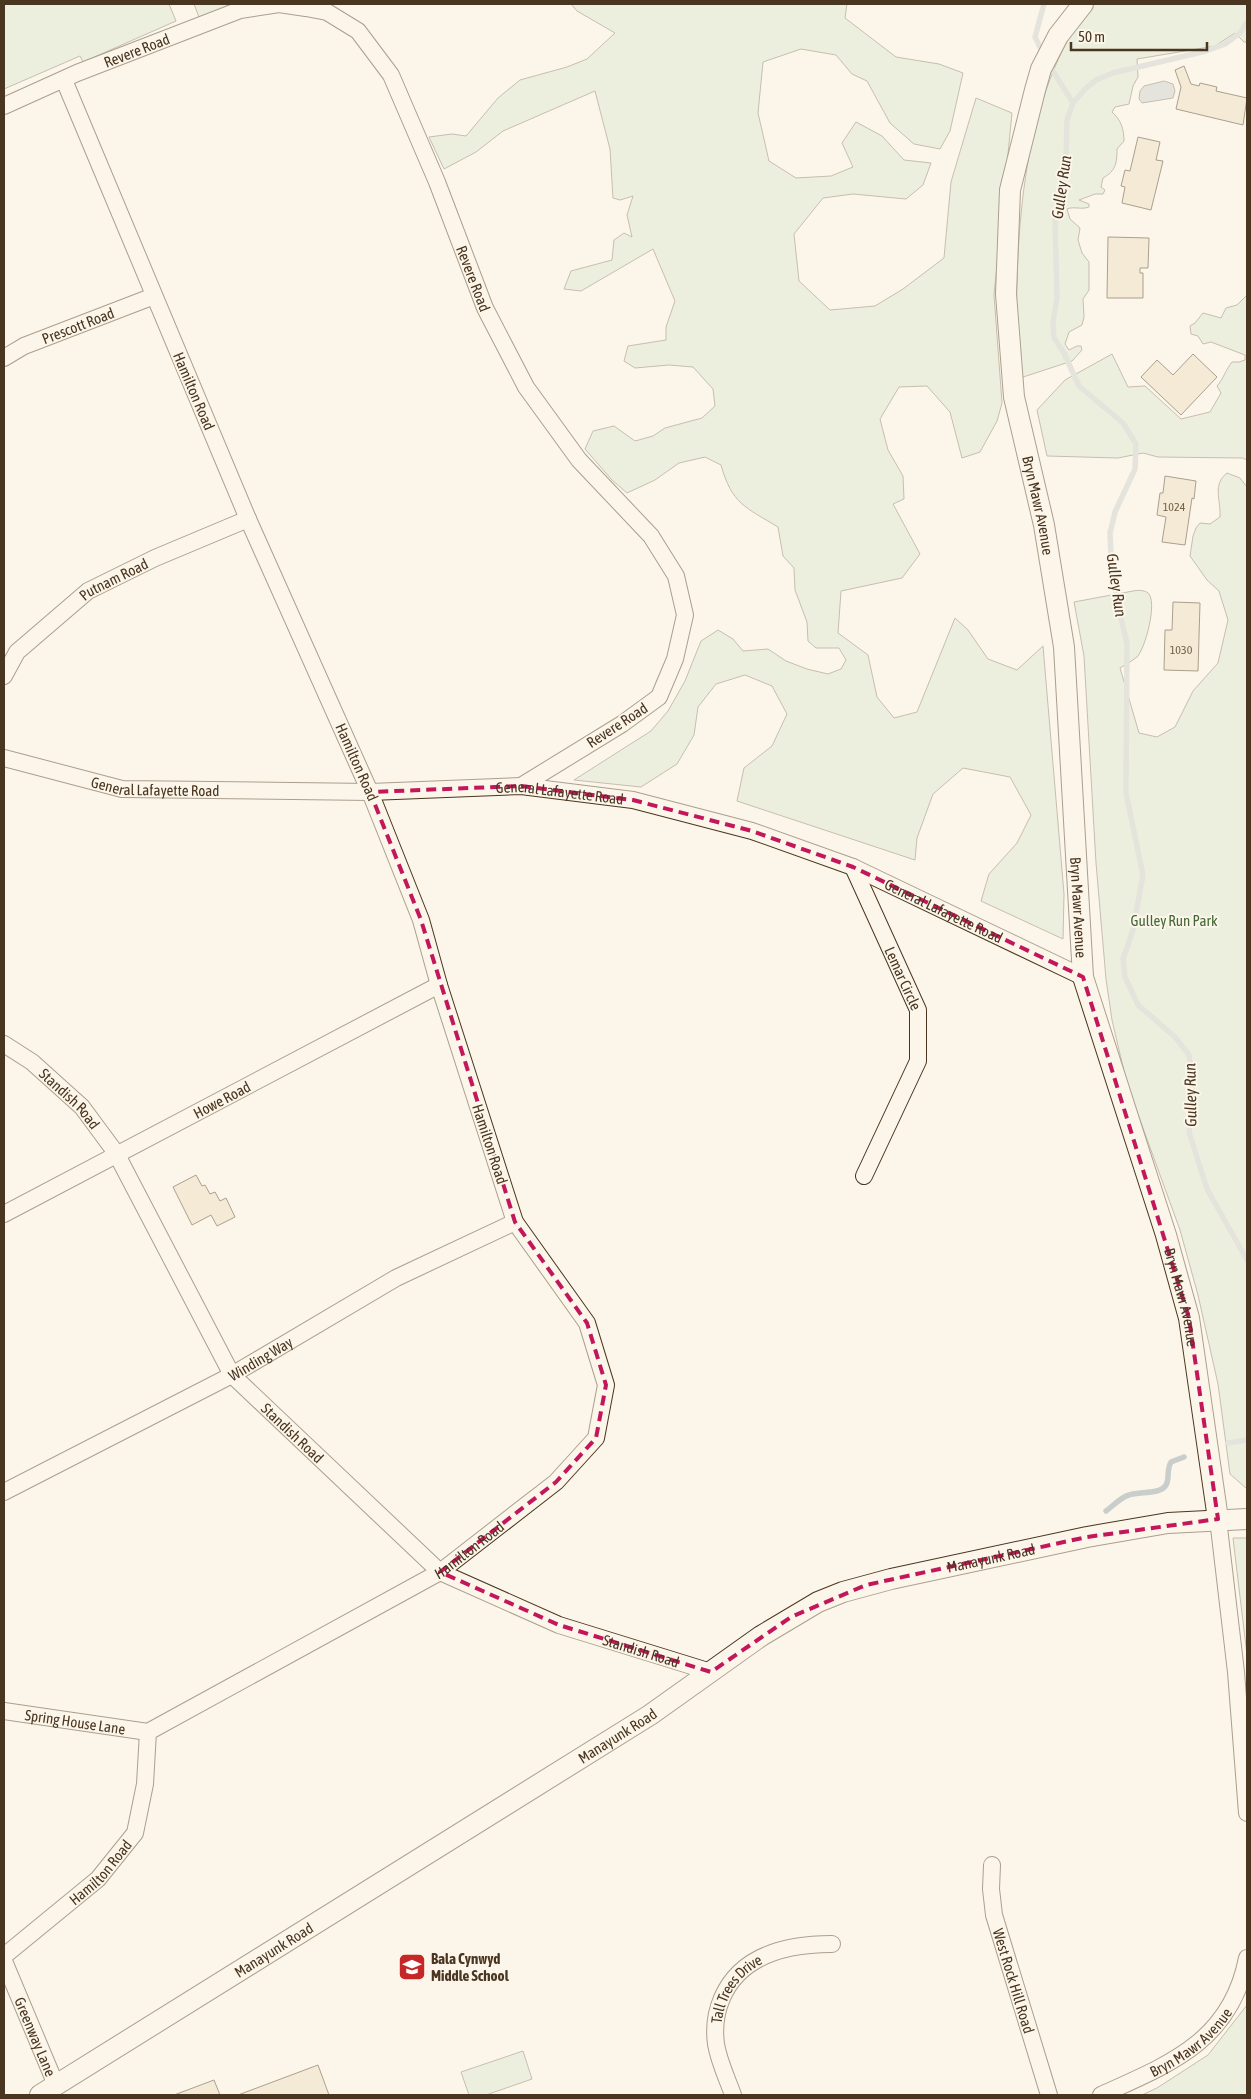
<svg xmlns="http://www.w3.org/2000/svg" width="1251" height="2099" viewBox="0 0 1251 2099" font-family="'Asap Condensed',sans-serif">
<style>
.green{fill:#dce7d0;stroke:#887966}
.water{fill:#c9cecd;stroke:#887966}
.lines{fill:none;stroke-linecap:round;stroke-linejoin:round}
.stream{stroke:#c9cecd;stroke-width:5.5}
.building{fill:#ecdcbc;stroke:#4a3520}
.minor-casing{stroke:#4a3520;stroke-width:18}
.tertiary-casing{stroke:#4a3520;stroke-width:22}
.minor{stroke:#fbf6e9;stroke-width:16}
.tertiary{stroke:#fbf6e9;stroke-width:20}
.marked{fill:none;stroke:#c2185b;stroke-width:4;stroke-dasharray:10 6;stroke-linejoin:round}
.labels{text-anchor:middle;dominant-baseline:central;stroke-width:4;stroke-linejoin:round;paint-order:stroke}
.number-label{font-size:12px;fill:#725f47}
.street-label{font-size:15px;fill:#4a3520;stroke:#fbf6e9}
.park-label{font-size:15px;fill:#436837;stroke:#fbf6e9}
.poi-label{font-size:15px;font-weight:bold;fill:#4a3520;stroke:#fbf6e9;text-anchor:start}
.water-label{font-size:16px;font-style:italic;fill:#4a3520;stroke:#fbf6e9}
</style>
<rect width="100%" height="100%" fill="#fbf6e9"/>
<!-- green -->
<path class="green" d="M4,4H169L176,21L83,62L80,56L4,89Z
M194,4H241L200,20Z
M571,4H847L845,18L896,57L939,64L963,73L950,131L940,149L914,144L890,123L867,81L852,74L836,55L801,49L763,62L758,113L769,161L796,178L831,176L853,167L842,143L856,122L882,136L904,160L931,163L923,185L906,199L853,194L823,198L794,234L799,281L830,310L875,306L903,289L944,258L951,182L976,98L1012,113L994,295L1002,403L997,421L980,452L962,458L950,412L927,386L899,387L880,419L888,450L903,476L904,499L893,504L920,554L902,578L841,591L838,633L868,655L877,697L894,718L917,712L955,618L968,630L988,659L1017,670L1043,646L1064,894L1063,939L981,901L989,874L1017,843L1031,815L1010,777L963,768L933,794L917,838L915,860L737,801L744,768L772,746L787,714L772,686L745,675L716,684L698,707L694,735L677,764L641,787L574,780L651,731L668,711L685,681L701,641L718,630L733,639L743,651L768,649L786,661L807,669L828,674L841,669L846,660L839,648H816L808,641L807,622L795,590L794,568L783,556L778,527C745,507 732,504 721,465L705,457L679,463L655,480L627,493L612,480L585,449L593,431L614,426L635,441L653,436L665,428L702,418L715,406L713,389L693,367L669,365L635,368L624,361L628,346L666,340V327L675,301L653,249L581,291L564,289L571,271L612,260L614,240L624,233L632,237L627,215L633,196L620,200L613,198L610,149L595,91L503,131L476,152L444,169L429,137L452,134L466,136L498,98L520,80L567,67L587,59L615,33L577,11Z
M1093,4H1247V42H1244L1235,33L1215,46L1137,59L1138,77L1133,86L1129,104L1115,107L1112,112C1121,120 1124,129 1124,141L1117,149C1117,162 1116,171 1103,178L1101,187L1105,190L1103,194H1095L1079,200L1089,204V207C1081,210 1074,206 1067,209L1070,219L1080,228L1078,240L1082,253L1089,262V290L1083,299L1084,317L1082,325L1069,332L1065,344L1069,350L1077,346H1081L1082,350L1072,361L1017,379C1015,268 1015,129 1073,31C1078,21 1087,13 1093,4Z
M1247,295V460L1243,458L1158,457L1143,453L1118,458L1047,456L1037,410L1065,380L1112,354L1128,387L1145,386L1181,419L1210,412L1221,393L1217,386C1224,378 1226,369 1232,362H1239L1245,360V355L1211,342L1203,344L1198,336L1191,334L1190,326L1195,323L1203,313L1221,318L1226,308L1237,305Z
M1227,473L1240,478L1247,487V1489L1230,1474L1218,1384L1198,1295L1180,1230L1127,1084L1112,1020L1106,979L1096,863L1084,656L1074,602L1133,591C1138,590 1144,590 1148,593C1158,602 1145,649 1137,657C1132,661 1125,665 1120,668L1139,733L1157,737L1175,727L1193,691L1218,663L1228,620L1219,591L1207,580L1190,556L1193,536L1196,528L1200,523L1210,524L1220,517C1221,499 1212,485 1227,473Z
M1233,1538H1247V1655Z
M1247,2005V2095H1142L1157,2088L1208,2055Z
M523,2051L532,2079L486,2095H469L461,2072Z"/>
<!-- water -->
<path class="water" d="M1164,81L1173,84L1175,91L1173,98L1142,103L1139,99L1140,91L1144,86Z"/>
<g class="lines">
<!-- stream -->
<path class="stream" d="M1247,22L1240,33L1225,44L1206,51L1113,73L1096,80L1085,89L1073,103L1067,120L1066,159L1055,220L1057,298L1053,322L1054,338L1064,353L1079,386L1123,423L1136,444L1135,469L1115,512L1110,533L1111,556L1118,607L1127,643L1126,793L1143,875L1133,930L1123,959L1125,977L1138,1005L1175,1037L1189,1055L1193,1082L1189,1132L1207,1189L1247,1260
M1044,55L1035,37L1044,4
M1048,63L1073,103
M1228,1443L1247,1440
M1106,1511C1113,1506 1121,1497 1129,1495C1139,1491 1160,1495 1166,1485C1170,1478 1166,1471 1171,1462L1184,1457"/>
</g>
<!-- building -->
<path class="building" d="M1184,66L1191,84L1199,86L1200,83L1217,87L1216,91L1247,98L1243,125L1176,109L1181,87L1175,70Z
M1138,137L1160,142L1156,160L1163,161L1151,210L1122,203L1125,187L1121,186L1125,170L1130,171Z
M1108,237L1149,238L1148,268H1140V273H1143V298H1107Z
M1193,354L1217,377L1181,415L1141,377L1157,360L1173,375Z
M1165,476L1196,481L1194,499L1192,498L1185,545L1162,542L1166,517L1157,515L1160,493H1163Z
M1173,602L1200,603L1198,671L1164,670L1165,630H1172Z
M196,1175L202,1186L205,1185L210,1194L215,1192L220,1201L226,1198L235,1217L217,1226L211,1215L192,1225L173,1187Z
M318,2065L329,2095H238Z
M214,2080L220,2095H174Z"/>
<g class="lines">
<!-- minor casing -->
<g class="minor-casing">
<g id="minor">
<path id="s1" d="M4,106L77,73L240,10L279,4L306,8L327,12L358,31L391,75L437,182L485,308L526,387L579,460L651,536L676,576L685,615L675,659L659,697L622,724L521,786"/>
<path id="s2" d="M4,358L24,346L154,296"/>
<path id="s3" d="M4,676L17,652L88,591L155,558L248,519"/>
<path id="s4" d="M4,758L122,789L370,792L521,786L633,800L752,831L853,867L1083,977"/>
<path id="s5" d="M853,867L918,1010V1061L864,1176"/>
<path id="s6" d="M4,1044L32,1062L82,1107L116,1153L232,1375L440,1572L559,1625L711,1672"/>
<path id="s7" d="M4,1214L439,985"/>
<path id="s8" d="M4,1492L232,1375L396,1278L515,1222"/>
<path d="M1218,1519L1236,1672L1247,1813"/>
<path id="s9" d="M4,1711L148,1732"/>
<path id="s10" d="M992,1865L991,1889L994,1915L1049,2095"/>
<path id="s11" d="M4,1956L98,1879L135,1833L145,1784L148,1732L440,1572L556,1482L596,1438L606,1385L587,1323L515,1222L439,985L421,920L370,792L248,519L64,80"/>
<path id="s12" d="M4,1961L56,2085"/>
<path id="s13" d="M733,2095C727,2078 719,2062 716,2044C714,2029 716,2012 722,1998C741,1954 789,1944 832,1944"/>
<path id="s14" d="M1101,2095C1170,2064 1231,2041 1247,1958"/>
</g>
</g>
<!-- tertiary casing -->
<g class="tertiary-casing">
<g id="tertiary">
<path id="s15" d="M1083,4L1058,36L1041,69L1035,90L1010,190L1006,294L1014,397L1044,525L1064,647L1083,977L1166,1235L1189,1318L1218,1519"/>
<path id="s16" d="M40,2095L650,1715L761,1636L818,1602L843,1592L891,1579L1087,1537L1168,1523L1247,1519"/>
</g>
</g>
<!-- minor -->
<use href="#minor" class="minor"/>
<!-- tertiary -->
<use href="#tertiary" class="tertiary"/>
</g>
<!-- marked area -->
<path d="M0 0H1251V2099H0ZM521,786L633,800L752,831L853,867L1083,977L1189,1318L1218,1519L1087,1537L866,1585L791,1617L711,1672L559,1625L440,1572L556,1482L596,1438L606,1385L587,1323L515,1222L421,920L370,792Z" fill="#fbf6e9" fill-opacity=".55" fill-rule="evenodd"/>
<path class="marked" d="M521,786L633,800L752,831L853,867L1083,977L1189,1318L1218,1519L1087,1537L866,1585L791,1617L711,1672L559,1625L440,1572L556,1482L596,1438L606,1385L587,1323L515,1222L421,920L370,792Z"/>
<!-- icons -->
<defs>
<g id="school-square" transform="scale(1.4375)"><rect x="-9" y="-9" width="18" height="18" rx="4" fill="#c62828" stroke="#fbf6e9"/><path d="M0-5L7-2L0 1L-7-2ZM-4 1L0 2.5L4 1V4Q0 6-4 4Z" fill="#fff"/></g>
</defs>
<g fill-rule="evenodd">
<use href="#school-square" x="412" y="1967"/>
</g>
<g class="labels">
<!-- number labels -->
<g class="number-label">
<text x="1174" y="507">1024</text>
<text x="1181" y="650">1030</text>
</g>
<!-- street labels -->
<g class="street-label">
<text stroke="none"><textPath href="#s1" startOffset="144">Revere Road</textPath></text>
<text stroke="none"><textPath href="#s1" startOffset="654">Revere Road</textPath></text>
<text stroke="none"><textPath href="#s2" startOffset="81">Prescott Road</textPath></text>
<text transform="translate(194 391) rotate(67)">Hamilton Road</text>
<text stroke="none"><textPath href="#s15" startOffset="521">Bryn Mawr Avenue</textPath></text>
<text stroke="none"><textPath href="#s3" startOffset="149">Putnam Road</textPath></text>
<text transform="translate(617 725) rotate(-33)">Revere Road</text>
<text transform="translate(357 762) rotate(66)">Hamilton Road</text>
<text stroke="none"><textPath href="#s4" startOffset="155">General Lafayette Road</textPath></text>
<text stroke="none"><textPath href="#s4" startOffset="560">General Lafayette Road</textPath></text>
<text stroke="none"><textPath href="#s15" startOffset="926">Bryn Mawr Avenue</textPath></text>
<text stroke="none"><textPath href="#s4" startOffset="965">General Lafayette Road</textPath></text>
<text stroke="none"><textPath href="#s5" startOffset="122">Lemar Circle</textPath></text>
<text stroke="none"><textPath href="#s7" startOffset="246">Howe Road</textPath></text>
<text stroke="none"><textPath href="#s6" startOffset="86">Standish Road</textPath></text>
<text transform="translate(490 1144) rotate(72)">Hamilton Road</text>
<text stroke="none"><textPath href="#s15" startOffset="1331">Bryn Mawr Avenue</textPath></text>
<text stroke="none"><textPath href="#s8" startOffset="289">Winding Way</textPath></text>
<text stroke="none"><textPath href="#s6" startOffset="492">Standish Road</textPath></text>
<text stroke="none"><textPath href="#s11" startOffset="652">Hamilton Road</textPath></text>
<text stroke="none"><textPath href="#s16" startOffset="1100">Manayunk Road</textPath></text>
<text stroke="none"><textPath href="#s6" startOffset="911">Standish Road</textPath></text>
<text stroke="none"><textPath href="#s9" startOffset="72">Spring House Lane</textPath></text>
<text stroke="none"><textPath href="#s16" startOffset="680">Manayunk Road</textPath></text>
<text stroke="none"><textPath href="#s11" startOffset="128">Hamilton Road</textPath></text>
<text stroke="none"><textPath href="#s16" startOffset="275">Manayunk Road</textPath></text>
<text stroke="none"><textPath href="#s10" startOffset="119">West Rock Hill Road</textPath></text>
<text stroke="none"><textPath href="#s13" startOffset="116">Tall Trees Drive</textPath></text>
<text stroke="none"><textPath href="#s12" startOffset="82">Greenway Lane</textPath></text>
<text stroke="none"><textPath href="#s14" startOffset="105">Bryn Mawr Avenue</textPath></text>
</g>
<!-- park labels -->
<g class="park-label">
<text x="1174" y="920">Gulley Run Park</text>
</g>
<!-- poi labels -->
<g class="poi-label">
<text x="431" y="1958">Bala Cynwyd<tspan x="431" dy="17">Middle School</tspan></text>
</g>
<!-- water labels -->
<g class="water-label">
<text transform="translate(1061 187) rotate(-82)">Gulley Run</text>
<text transform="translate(1117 585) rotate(82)">Gulley Run</text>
<text transform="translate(1190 1095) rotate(-91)">Gulley Run</text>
</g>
</g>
<!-- border -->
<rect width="1251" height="2099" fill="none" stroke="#4a3520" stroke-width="10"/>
<!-- scale -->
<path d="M1071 42v8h136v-8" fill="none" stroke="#4a3520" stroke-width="2.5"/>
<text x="1078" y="42" font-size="15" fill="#4a3520" stroke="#fbf6e9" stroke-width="4" paint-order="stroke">50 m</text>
</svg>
